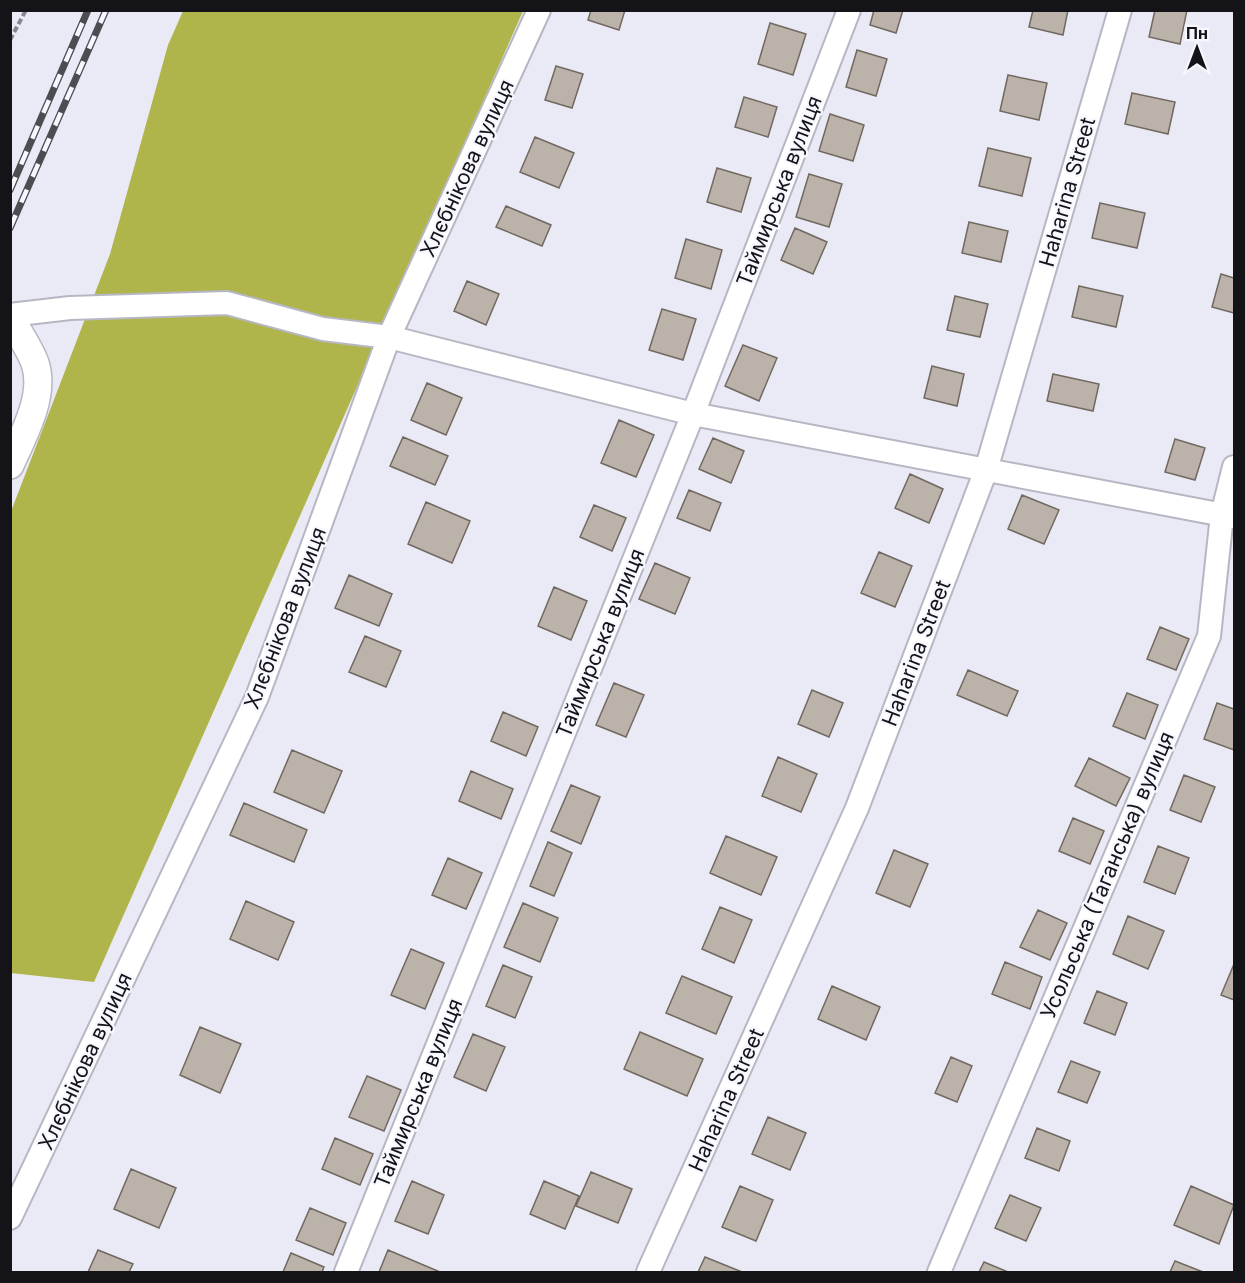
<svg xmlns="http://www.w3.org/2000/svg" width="1245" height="1283" viewBox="0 0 1245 1283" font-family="Inter,sans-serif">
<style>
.forest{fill:#afb54b}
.building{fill:#bbb2a9;stroke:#716960;stroke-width:1.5}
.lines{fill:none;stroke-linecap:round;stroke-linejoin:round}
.minor-casing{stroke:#b7b7c3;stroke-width:26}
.tertiary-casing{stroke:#b7b7c3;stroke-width:30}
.path{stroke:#86868f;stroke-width:4;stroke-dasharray:6 3;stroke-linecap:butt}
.minor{stroke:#fff;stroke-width:22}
.tertiary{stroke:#fff;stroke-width:27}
.rail-casing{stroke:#4c4d53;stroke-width:7}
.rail{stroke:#f7f8ff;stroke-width:4.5;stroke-dasharray:14;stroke-linecap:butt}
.labels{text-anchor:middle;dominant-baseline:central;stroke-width:4.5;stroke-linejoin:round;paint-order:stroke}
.street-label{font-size:21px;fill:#141418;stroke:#f7f8ff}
</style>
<rect width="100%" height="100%" fill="#e9eaf6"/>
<!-- forest -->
<path class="forest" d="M183,11H523L94,982L11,973L10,514L110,254L168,45Z"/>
<!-- building -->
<path class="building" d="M591,10H625L619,30L588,20Z
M874,10H903L896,33L870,25Z
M1033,10H1068L1063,35L1029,27Z
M1155,10H1187L1180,44L1149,37Z
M770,23L806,34L793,75L758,64Z
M857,50L887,59L876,96L846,87Z
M556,66L583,74L572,108L545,100Z
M1008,75L1047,83L1039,120L1000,111Z
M1132,93L1175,102L1168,134L1125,124Z
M744,97L777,107L768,137L735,127Z
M830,114L864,125L853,161L819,151Z
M535,137L574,153L559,188L520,172Z
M988,148L1031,158L1022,196L979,186Z
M717,168L751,178L741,212L707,202Z
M809,174L842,184L829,227L796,217Z
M1100,203L1145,213L1137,248L1092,238Z
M506,206L551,225L542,246L496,227Z
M969,222L1008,231L1001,262L962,253Z
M795,228L827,242L813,274L781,260Z
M686,239L722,250L711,289L675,278Z
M1221,274L1234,278V313L1212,307Z
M467,281L499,294L486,325L454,311Z
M1079,286L1123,296L1116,327L1072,317Z
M955,296L988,304L980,337L947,330Z
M662,309L696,319L683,360L649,350Z
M743,345L777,358L759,401L725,386Z
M932,366L964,374L957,406L924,398Z
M1053,374L1099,384L1093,411L1047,401Z
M427,383L462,398L446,435L411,420Z
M619,420L654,435L636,477L601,463Z
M403,437L448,456L435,485L390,466Z
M713,438L744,451L731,483L699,469Z
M1175,439L1205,448L1195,480L1165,472Z
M910,474L943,489L929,523L895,508Z
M689,490L721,503L710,531L677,518Z
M1022,495L1059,510L1044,544L1008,529Z
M426,502L470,521L452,563L408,544Z
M594,505L626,518L612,551L580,537Z
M879,552L912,566L895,607L861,593Z
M655,563L690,578L675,614L639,599Z
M349,575L392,594L379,626L335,608Z
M554,587L587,601L571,640L538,626Z
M1160,627L1189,639L1176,670L1147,659Z
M365,636L401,651L386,687L349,672Z
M968,670L1018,691L1007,716L957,695Z
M614,683L644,695L626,737L596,725Z
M812,690L843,703L829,737L798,724Z
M1127,693L1158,705L1145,739L1113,726Z
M1217,703L1234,709V750L1204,739Z
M503,712L538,727L526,756L491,741Z
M292,750L342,771L324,813L274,792Z
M778,757L817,774L801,812L762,796Z
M1089,758L1130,778L1116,806L1075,786Z
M471,771L513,789L501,819L459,801Z
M1184,775L1215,787L1201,822L1170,810Z
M571,785L600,797L581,844L551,831Z
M244,803L307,830L294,862L230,835Z
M1073,818L1104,831L1090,864L1059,851Z
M726,836L777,857L761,895L710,873Z
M548,842L572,853L554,896L530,886Z
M1158,846L1189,858L1175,894L1144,882Z
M894,850L928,864L910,907L876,893Z
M448,858L482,873L466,909L432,895Z
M246,901L294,922L278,960L230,939Z
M523,903L558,918L540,962L504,947Z
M720,907L752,920L734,963L702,949Z
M1038,910L1067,923L1050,960L1020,947Z
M1128,916L1164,931L1148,969L1113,954Z
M411,949L444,963L425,1009L391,995Z
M1005,962L1042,977L1030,1009L992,994Z
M1234,964V1000L1221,995Z
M503,965L532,977L515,1018L486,1006Z
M682,976L732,997L716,1034L666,1013Z
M832,986L880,1007L866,1040L818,1019Z
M1097,991L1127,1003L1115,1035L1084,1023Z
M200,1027L241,1044L220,1093L180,1075Z
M640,1032L703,1059L687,1096L624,1069Z
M473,1034L505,1047L486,1091L454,1077Z
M951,1057L972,1066L957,1102L935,1093Z
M1071,1061L1100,1072L1087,1103L1058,1092Z
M367,1076L401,1090L384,1131L349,1117Z
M768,1117L806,1133L790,1170L752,1154Z
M1037,1128L1070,1141L1059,1171L1025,1158Z
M335,1138L373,1154L360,1185L322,1169Z
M131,1169L176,1188L159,1228L114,1209Z
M591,1172L632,1189L618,1223L576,1206Z
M412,1181L444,1195L428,1234L395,1221Z
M544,1181L579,1196L565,1229L530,1214Z
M740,1186L773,1200L756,1241L722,1227Z
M1191,1186L1234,1205L1219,1244L1174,1225Z
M1010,1195L1041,1208L1026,1241L995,1228Z
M310,1208L346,1223L333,1255L296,1240Z
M98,1250L133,1264L129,1272H88Z
M388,1250L440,1272H379Z
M291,1253L324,1267L322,1272H283Z
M705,1257L742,1272H698Z
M1175,1261L1203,1272H1170Z
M984,1262L1008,1272H979Z"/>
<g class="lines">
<!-- minor casing -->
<g class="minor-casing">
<path id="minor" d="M10,315L70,308L227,303L323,329L389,337L693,414L1234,517
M10,1218L257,697L389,337L539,10
M346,1272L693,414L849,10
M648,1272L857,808L986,470L1120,10
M939,1272L1209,636L1222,515L1234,467"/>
</g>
<!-- tertiary casing -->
<g class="tertiary-casing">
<path id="tertiary" d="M10,317C18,332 29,347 35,363C46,396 23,435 10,465"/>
</g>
<!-- path -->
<path class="path" d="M10,40L26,10"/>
<!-- minor -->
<use href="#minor" class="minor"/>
<!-- tertiary -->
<use href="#tertiary" class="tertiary"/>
<!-- rail casing -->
<g class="rail-casing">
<path id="rail" d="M10,190L88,10
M10,228L106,10"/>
</g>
<!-- rail -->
<use href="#rail" class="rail"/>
</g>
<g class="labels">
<!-- street labels -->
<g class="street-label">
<text transform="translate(467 168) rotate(-65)">Хлєбнікова вулиця</text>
<text transform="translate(779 191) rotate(-69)">Таймирська вулиця</text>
<text transform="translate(1067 192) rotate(-74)">Haharina Street</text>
<text transform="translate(285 618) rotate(-69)">Хлєбнікова вулиця</text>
<text transform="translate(600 643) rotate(-68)">Таймирська вулиця</text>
<text transform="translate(916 653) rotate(-69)">Haharina Street</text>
<text transform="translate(1107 875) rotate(-67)">Усольська (Таганська) вулиця</text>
<text transform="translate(85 1061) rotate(-65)">Хлєбнікова вулиця</text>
<text transform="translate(418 1093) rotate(-68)">Таймирська вулиця</text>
<text transform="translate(726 1100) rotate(-66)">Haharina Street</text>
</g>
</g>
<!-- border -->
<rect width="1245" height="1283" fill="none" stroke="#141418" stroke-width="24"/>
<!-- north arrow -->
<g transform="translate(1197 48)" stroke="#f7f8ff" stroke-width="4.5" paint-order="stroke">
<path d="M0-4.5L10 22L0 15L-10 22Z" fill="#141418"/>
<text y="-9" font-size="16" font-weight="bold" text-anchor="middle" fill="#141418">Пн</text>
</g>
</svg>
